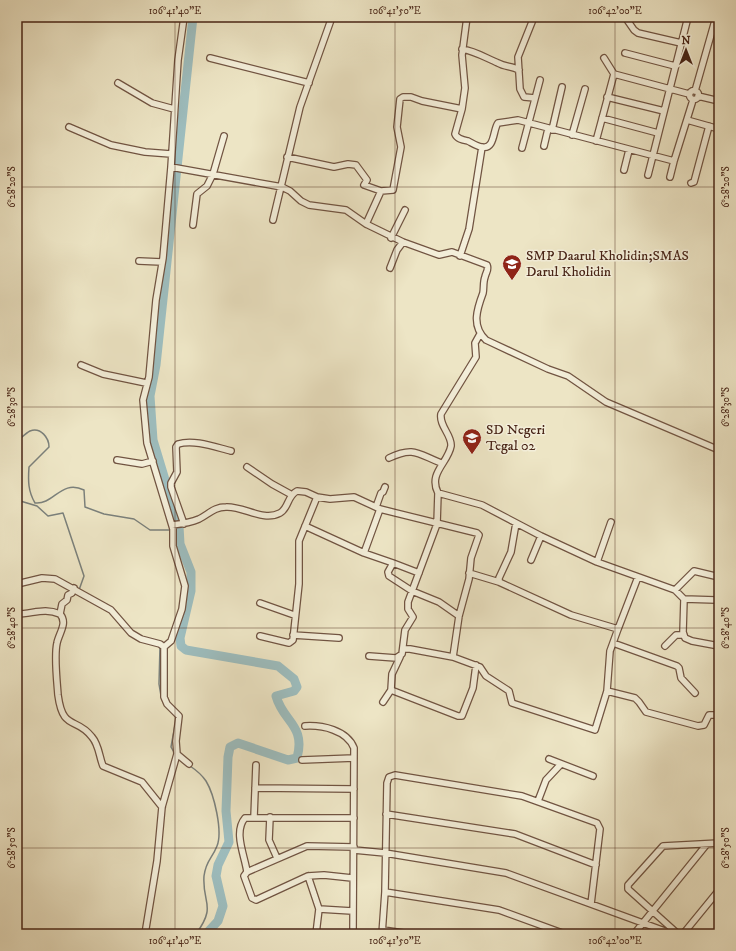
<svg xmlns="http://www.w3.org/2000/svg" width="736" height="951" viewBox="0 0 736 951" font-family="'IM FELL DW Pica',serif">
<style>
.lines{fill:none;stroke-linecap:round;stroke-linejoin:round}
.stream{stroke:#7b807b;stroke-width:1.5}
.river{stroke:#9dbdbe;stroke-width:9}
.street-casing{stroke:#715442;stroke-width:8}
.street{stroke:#f3eed9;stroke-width:5.5}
.ticks{fill:none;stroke:#482416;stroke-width:1;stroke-opacity:0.45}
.labels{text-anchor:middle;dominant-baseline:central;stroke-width:3;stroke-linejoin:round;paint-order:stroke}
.poi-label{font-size:14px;fill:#482416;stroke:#f3eed9;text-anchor:start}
.neatline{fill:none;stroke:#482416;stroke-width:1.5}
.ticks-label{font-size:10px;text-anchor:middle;fill:#482416}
</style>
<rect width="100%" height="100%" fill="#ede5c5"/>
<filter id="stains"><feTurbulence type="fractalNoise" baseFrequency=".005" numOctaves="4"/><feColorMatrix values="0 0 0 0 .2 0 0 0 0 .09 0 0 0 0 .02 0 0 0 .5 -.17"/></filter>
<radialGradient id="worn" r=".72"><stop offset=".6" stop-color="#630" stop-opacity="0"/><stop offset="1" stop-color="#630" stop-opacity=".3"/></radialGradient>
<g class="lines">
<!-- stream -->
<path class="stream" d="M17,441C21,438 26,433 30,431C41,427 49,438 49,447L29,467C28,481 28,491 35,503C54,505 61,479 84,490L85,507L104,514L134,519L150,530H171
M17,500L37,506L48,516L63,513L84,576L79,590
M120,625L129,634
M160,646L159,684L161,696
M175,754L171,747L175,725
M190,766C196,770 202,775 206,781C214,794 223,831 217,846C212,859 206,860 204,876C202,904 217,905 196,934"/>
<!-- river -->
<path class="river" d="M193,17L156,365L150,396L153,440L179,526L180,544L191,572V591L180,638L181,646L186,650L278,666L294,679L297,687L294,691L276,696C283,722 306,725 297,758L288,760L238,743L230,747L228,757L226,811L229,842L218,865L216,876L223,906L218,921L206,934"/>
<!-- street casing -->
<g class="street-casing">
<path id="street" d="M467,17L462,55L465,88L462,109L455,134C457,139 463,140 468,141C472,143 478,147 482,147C495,150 493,129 498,123L518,120L674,161L693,100
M534,17L518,57L520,89L524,97L535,98
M625,17L634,30L638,33L681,43
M462,49C475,51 486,58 498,63C505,67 512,66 519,70
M625,53L675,66
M210,58L309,83
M604,58L614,74
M118,83L152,103L174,109
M689.5 95a4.5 4.5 0 1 1 9 0a4.5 4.5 0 1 1-9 0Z
M695,91L716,17
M698,96L719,101
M607,97L664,111
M602,118L658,133
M687,120L719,129
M69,127L111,145L145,152L171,154
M552,130L562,87
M572,135L585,89
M596,141L614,74L689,94
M544,146L548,129
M522,148L540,80
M287,157L334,167L348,164L356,165L367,180L364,185L381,191L393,190L401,147L397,127L400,99L403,97H411L422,101L462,109
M171,167L178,60L184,17
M624,170L629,150
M648,175L688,17
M670,177L674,161
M691,183L694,182L709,126
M273,220L300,107L332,17
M366,224L381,191
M193,225L197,194L207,186L213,174L224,136
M391,238L405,210
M460,256L469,229L482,147
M139,261L162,262
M390,268L397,250L403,242
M480,334L475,343L476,357L441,414C439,426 452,435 451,446C448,463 428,473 438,493L482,505L541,536L597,562L675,590L684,599L683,632L685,638L692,641L719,646
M81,365L103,374L146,383
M389,458C414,446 418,454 441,463
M117,460L142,464L153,461
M247,467L272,484L292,495
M376,507L381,493L383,492L385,487
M516,523L511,552L499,578V582L571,615L618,629L638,577
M184,524L171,487V483L177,472L176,447L178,444C194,439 215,447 231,451
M172,525C181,524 190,523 199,519C209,514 214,507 226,507C244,506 263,522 280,513C289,508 287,496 297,491L306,492L317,497
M305,526L364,553L393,563L388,572L389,576L412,591L439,602L459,616
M364,553L380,509
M531,560L541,536
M597,562L611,522
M393,563L419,573
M469,573L499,582
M17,584L42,578L55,579L111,610L131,633L141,639L160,644L164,647
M675,590L694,571L719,577
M684,599L716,600
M260,603L294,615
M17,614C33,614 44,607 60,614L62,604L67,600L68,595L72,593L74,588
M60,614C68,623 59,633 57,643C54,656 57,681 58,695C63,732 76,716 92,737C99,745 99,756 103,766L142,782L162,807
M293,635L339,638
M260,636L289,643L293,640L299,584V541L317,497L330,499L354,497L380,509L477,533L479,535L471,558L469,579L459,616L453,657L410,649H404
M613,643L677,666L679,668L681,678L695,693
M665,646L676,635H684
M369,656L396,658L402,654L405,630L413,617L408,609V602L437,524L438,493
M453,657L480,667L486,676L509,691L512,703L595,730L607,691L610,651L618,629
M391,690L458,716H462L473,688L476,665
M607,691L635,698L639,702L646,712L698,726L704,725L709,715H719
M383,702L391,690L392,674L400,657
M305,726C322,725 347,730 354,748L353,934
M177,754L189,764
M549,759L593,776
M302,760L354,758
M255,788L354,789
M538,801L546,780L561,764
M386,814L515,834L596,865
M254,817L256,765
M270,817L269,840L277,858
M354,850L385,853L506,873L673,934
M247,872C245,856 233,832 245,818H354
M308,876L256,900L252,898L244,876L247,872L307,846L354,847
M352,878L324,875L308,876L319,909L352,911
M385,892L499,910L565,934
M383,930L410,934
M145,934L157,861L162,807L177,754L176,741L179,716L167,704L164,697V647L171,641L182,609L185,586L173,546V529L147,443L143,400L149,377L156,300L163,258L171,167L282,187L290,191L301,201L309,205L346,210L366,224L403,242L439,255L452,252L487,265C489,270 486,272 485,277C483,282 484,288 483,293C477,309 471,326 486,340L548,369L568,376L606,402L719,450
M316,934L319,909
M382,934L385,892L387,783L389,777L395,775L522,796L597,823L600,829L591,904
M634,934L707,844
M678,934L628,889V885L663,846L719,843
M683,934L719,890"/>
</g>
<!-- street -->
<use href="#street" class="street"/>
</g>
<!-- ticks -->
<path class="ticks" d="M175,17V934M395,17V934M615,17V934M17,187H719M17,407H719M17,628H719M17,848H719"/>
<!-- icons -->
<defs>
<g id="school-pin" transform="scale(1)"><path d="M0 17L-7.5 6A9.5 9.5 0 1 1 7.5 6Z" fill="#8f2418" stroke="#f3eed9"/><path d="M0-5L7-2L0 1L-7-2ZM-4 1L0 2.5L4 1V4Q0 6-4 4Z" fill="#fff"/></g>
</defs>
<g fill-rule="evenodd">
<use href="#school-pin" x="512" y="264"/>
<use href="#school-pin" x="472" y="438"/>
</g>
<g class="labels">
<!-- poi labels -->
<g class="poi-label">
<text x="526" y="256">SMP Daarul Kholidin;SMAS<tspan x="526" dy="16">Darul Kholidin</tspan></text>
<text x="486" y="430">SD Negeri<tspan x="486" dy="16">Tegal 02</tspan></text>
</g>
</g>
<!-- margin -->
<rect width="736" height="951" fill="none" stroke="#ede5c5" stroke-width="44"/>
<!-- north arrow -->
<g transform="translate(686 50)" stroke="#f3eed9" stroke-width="3" paint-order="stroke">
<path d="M0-3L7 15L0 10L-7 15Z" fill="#482416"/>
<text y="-6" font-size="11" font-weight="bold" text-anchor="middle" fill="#482416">N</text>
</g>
<rect x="22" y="22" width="692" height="907" class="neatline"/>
<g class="ticks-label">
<text x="175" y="14">106°41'40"E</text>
<text x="395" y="14">106°41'50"E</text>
<text x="615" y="14">106°42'00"E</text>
<text transform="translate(11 187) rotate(-90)" y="4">6°28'20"S</text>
<text transform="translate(725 187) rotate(-90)" y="4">6°28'20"S</text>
<text transform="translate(11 407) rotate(-90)" y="4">6°28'30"S</text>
<text transform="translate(725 407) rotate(-90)" y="4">6°28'30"S</text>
<text transform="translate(11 628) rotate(-90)" y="4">6°28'40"S</text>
<text transform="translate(725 628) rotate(-90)" y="4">6°28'40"S</text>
<text transform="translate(11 848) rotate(-90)" y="4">6°28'50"S</text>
<text transform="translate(725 848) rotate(-90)" y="4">6°28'50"S</text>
<text x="175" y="944">106°41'40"E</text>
<text x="395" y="944">106°41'50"E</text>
<text x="615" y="944">106°42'00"E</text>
</g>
<rect width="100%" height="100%" filter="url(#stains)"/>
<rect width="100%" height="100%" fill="url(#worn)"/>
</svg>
